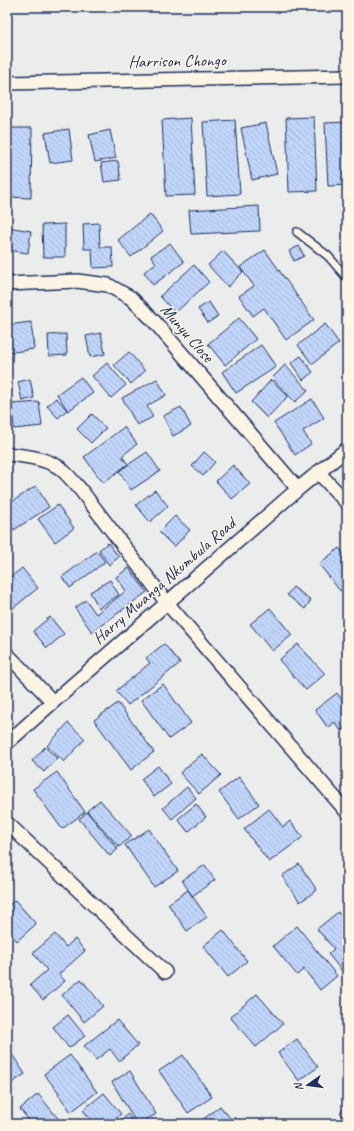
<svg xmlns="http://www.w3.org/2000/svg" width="354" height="1131" viewBox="0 0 354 1131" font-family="Caveat,sans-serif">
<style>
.building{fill:url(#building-back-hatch);stroke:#1b2f5e}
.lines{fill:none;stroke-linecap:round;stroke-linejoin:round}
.lane-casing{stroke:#1b2f5e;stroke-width:10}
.street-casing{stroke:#1b2f5e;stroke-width:16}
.lane{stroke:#fcf5e5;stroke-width:7}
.street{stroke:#fcf5e5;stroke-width:13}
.labels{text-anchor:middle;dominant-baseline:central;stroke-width:3;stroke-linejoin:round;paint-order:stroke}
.street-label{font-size:17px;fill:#1b2f5e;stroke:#fcf5e5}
</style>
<defs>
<pattern id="building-back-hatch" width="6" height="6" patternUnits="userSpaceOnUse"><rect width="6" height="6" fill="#c2d6fb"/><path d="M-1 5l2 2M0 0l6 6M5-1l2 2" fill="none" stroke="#a6b8da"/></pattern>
</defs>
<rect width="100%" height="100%" fill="#ebecec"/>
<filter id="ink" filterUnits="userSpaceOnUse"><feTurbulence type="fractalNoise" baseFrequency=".025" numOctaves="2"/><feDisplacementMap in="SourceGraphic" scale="8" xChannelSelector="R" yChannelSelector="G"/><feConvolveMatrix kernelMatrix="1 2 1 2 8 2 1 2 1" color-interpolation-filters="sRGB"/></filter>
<g filter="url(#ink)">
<!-- building -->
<path class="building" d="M314,117L317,191L289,192L286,118Z
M191,118L195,195L166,196L162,120Z
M235,120L240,194L207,196L203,122Z
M347,122V185L328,186L325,123Z
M266,123L277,174L252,180L241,128Z
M8,128H32L31,198L7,197Z
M69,129L73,160L50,163L45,133Z
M110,130L116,158L95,162L89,135Z
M118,161L121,180L104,182L101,163Z
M259,206L260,231L191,234L189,210Z
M150,214L163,231L131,257L118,240Z
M99,223L100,247H112L113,267L93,268L92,249H84L83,224Z
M65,224V257H43L42,225Z
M8,227L31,231L28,253L7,250Z
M170,243L184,262L153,285L144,272L156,263L151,256Z
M299,246L304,256L294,261L289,251Z
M265,250L314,320L286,340L264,308L253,316L239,296L254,286L240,267Z
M223,251L243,272L228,287L208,265Z
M194,265L209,282L175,313L160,296Z
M209,302L218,316L208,323L198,309Z
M239,318L256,339L225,365L208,344Z
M31,322L34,349L7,353V325Z
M325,324L339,343L312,364L298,345Z
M101,333L105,354L90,357L86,336Z
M66,334L67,355L49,356L48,335Z
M261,345L276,367L236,393L222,372Z
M129,352L145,371L131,384L114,365Z
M301,356L313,372L303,380L291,363Z
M107,363L126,385L111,398L92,376Z
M285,365L308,390L295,402L272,378Z
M81,377L93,393L68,411L57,394Z
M30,379L34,398L22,401L18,382Z
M157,379L166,395L147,406L153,417L137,425L122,398Z
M271,380L288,396L267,418L251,402Z
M56,398L67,410L58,418L47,406Z
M312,399L324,418L303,431L311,444L295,455L274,423Z
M39,402L42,426L14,429L12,404Z
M181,407L191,426L173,436L163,416Z
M92,414L106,428L91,443L77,429Z
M124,427L137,444L122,456L128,464L103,483L84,457Z
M147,452L160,471L131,490L119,471Z
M204,452L215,462L203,476L192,466Z
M233,465L250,484L232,499L216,481Z
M36,486L49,507L14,530L7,518V505Z
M155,490L168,506L150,522L136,505Z
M58,505L74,528L55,542L38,519Z
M175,516L190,530L174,547L159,532Z
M108,543L119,557L109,565L99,550Z
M339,548L347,558V585L340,591L319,564Z
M97,551L105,562L70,588L62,577Z
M22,568L38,588L7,613V580Z
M129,568L147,592L92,632L75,608L86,600L96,614L126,591L116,577Z
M110,580L119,595L99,608L90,592Z
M293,587L311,600L305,609L287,595Z
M270,608L292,635L272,651L250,624Z
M50,617L64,634L47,648L33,631Z
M164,644L180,663L128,705L116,691L150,663L146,658Z
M298,644L325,674L306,690L279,660Z
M163,684L191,723L169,739L141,700Z
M337,693L347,707V726L341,731L335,722L328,728L315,710Z
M118,703L154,752L131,770L94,720Z
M68,723L85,739L64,762L47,746Z
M45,747L57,758L44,772L32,761Z
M202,754L221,775L199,794L180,773Z
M158,766L171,784L154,797L141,779Z
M57,772L85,812L62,829L33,789Z
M239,777L259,804L239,819L219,792Z
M187,787L196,798L172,819L163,808Z
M100,800L132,836L119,847L87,811Z
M196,804L206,817L188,832L178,819Z
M269,809L283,827L290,821L303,837L269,862L244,829Z
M87,812L118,849L110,856L79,819Z
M149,829L178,871L154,887L125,845Z
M299,864L317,890L300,902L282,876Z
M205,865L215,880L192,896L182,880Z
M188,890L207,917L187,931L168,904Z
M15,900L36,924L17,941L7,929V907Z
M338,912L347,923V967L342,971L328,954L334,949L317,929Z
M297,926L337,976L320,990L304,969L297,975L273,946Z
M223,930L247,961L228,977L203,946Z
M55,934L66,947L75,939L85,951L59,974L65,981L43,1000L30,985L47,970L33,953Z
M7,948L11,957L7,959Z
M81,979L103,1006L84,1022L62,995Z
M257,994L283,1024L256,1047L230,1017Z
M68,1015L85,1036L69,1048L53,1027Z
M117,1020L138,1045L119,1061L110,1049L96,1060L84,1046Z
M297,1039L318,1067L299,1081L278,1053Z
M7,1047L25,1074L7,1086Z
M70,1055L97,1092L71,1112L58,1094L59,1093L44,1074Z
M183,1055L212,1097L188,1113L159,1071Z
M130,1071L156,1114L139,1124H137L112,1082Z
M104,1093L121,1114L109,1124H94L83,1110Z
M38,1094L61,1122L58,1124H32L20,1109Z
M220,1106L231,1119L234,1117L240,1124H204L201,1121Z
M347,1106V1121L340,1112Z
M128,1114L135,1124H115Z"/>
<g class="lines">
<!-- lane casing -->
<g class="lane-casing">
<path id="lane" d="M297,232L328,256L347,278"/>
</g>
<!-- street casing -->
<g class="street-casing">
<path id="street" d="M7,83L347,76
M7,284L77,281L108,285L131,298L153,320L298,489
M7,454C25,456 45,458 60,468C67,474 74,482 80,489L167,603L347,812
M318,472L347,503
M7,654L53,702
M7,743L53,702L298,489L347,449
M7,823L165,972"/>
</g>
<!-- lane -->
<use href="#lane" class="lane"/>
<!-- street -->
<use href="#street" class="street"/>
</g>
</g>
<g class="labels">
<!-- street labels -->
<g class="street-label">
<text transform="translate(177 61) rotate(-1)">Harrison Chongo</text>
<text transform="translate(187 333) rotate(49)">Munyu Close</text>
<text transform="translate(164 581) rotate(-41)">Harry Mwanga Nkumbula Road</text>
</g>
</g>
<!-- margin -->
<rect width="354" height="1131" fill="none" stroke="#fcf5e5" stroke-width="24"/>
<rect x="12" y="12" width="330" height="1107" fill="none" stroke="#1b2f5e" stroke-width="1.5" filter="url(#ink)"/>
<!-- north arrow -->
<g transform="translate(308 1085) rotate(256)" stroke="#fcf5e5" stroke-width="3" paint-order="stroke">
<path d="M0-3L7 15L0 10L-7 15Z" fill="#1b2f5e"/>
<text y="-6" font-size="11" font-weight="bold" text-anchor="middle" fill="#1b2f5e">N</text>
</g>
</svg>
